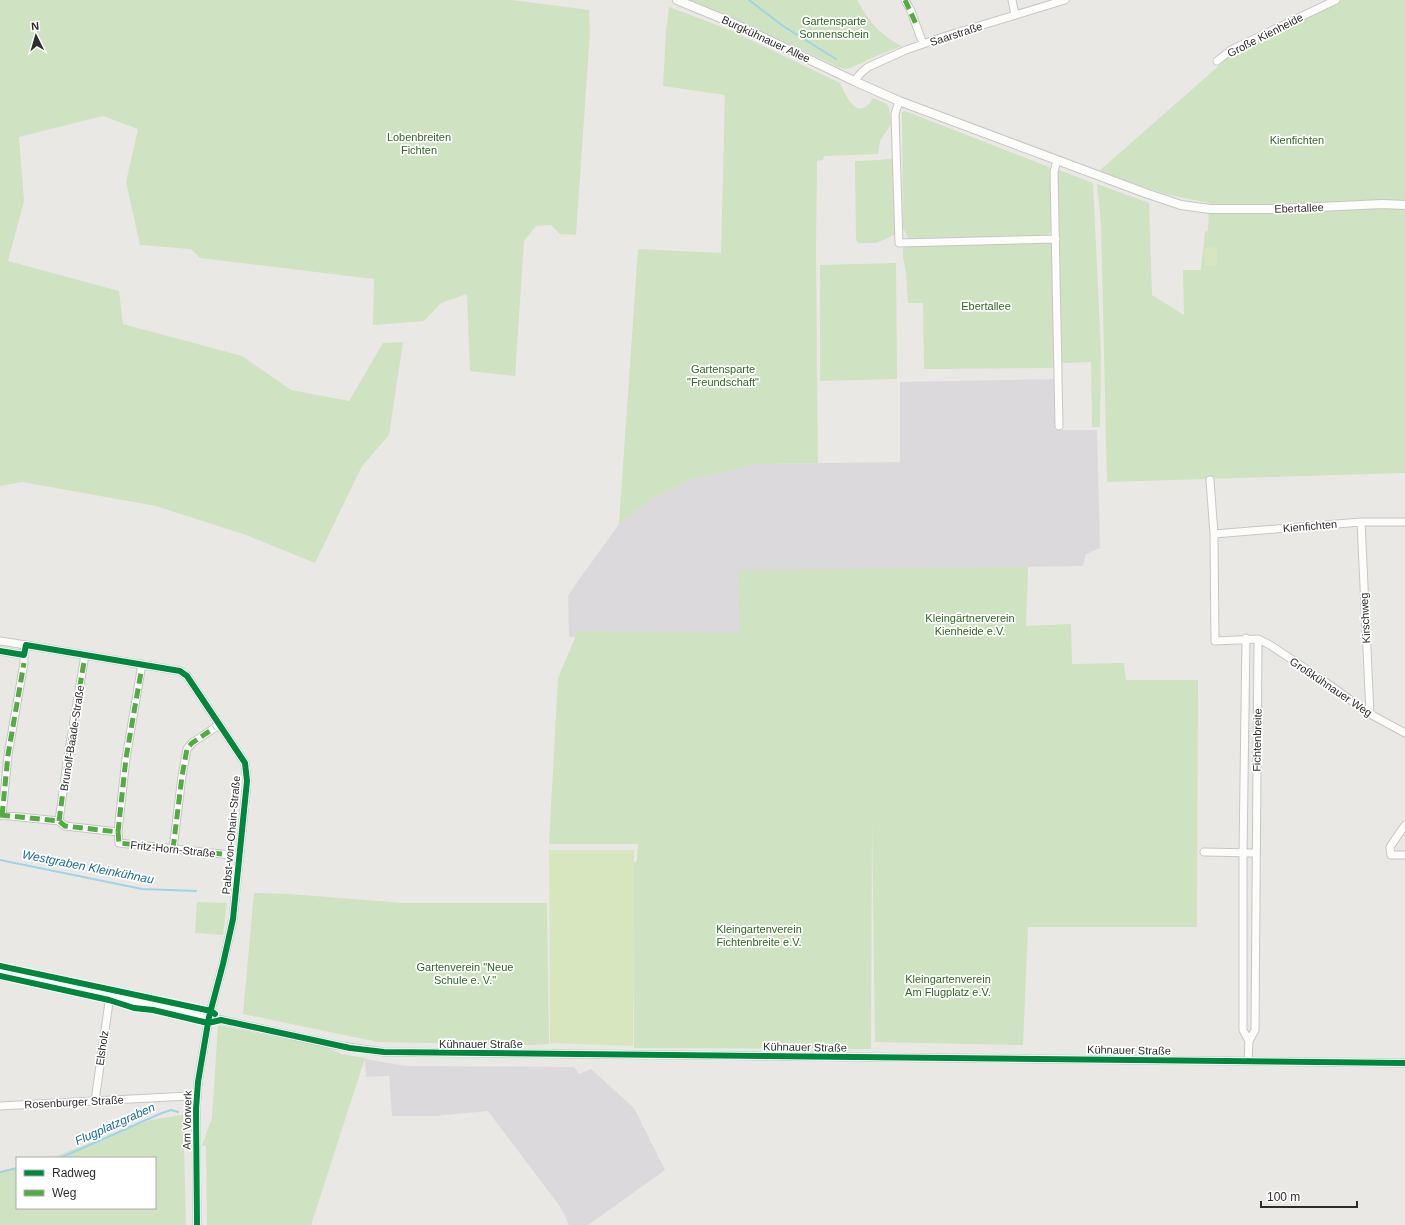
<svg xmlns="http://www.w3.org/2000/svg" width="1405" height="1225" viewBox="0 0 1405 1225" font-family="Helvetica,sans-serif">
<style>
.industrial{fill:#dbd9db}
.green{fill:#cfe2c1}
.pitch{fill:#d8e6c0}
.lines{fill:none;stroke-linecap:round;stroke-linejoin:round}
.stream{stroke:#a0d4e4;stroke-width:2}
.minor-casing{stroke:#c7c6c7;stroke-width:9}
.tertiary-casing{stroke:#c7c6c7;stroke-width:10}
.minor{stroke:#fcfcfb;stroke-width:7}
.tertiary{stroke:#fcfcfb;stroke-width:8}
.quiet{stroke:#54ab44;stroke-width:5;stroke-dasharray:10 5;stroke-linecap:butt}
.cycleway-casing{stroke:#fff;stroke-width:8}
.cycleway{stroke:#00873e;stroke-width:6}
.labels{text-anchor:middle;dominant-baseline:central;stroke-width:3.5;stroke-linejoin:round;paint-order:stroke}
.park-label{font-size:11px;fill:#316523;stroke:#fff}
.street-label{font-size:11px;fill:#2d2d2d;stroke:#fff}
.water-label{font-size:12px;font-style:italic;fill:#1b6c94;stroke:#fff}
</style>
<rect width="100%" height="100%" fill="#eae8e5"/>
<!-- industrial -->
<path class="industrial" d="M1054,379L1055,430H1097L1100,548L1086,554L1083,566L748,571L749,636L569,637L568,595L619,524L651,499L692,479L759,464L900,462V382Z
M365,1059L406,1066L574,1067L579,1074L591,1069L634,1108L665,1170L588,1225H569L561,1208L488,1111L435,1116H392L389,1076L366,1077Z"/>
<!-- green -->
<path class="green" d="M0,0H512L589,10L590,32L576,235L560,234L551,225L536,226L524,241L515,376L470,371L467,294L441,303L424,321L373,325L374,279L200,258L191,249L140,245L126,182L138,129L103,116L19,137L24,201L8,261L119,291L123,324L242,356L291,390L349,401L383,343L403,342L389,435L362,466L315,563L246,535L156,506L22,482L0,486Z
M690,0H857C870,22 878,34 902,46L876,56L850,68L843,69L731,17Z
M1342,0H1405V473L1107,482L1101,223L1097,184L1149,203L1152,295L1184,315L1183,270H1201L1205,232L1208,231L1209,203L1169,195L1098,172L1238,49Z
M669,7L730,30L840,83C847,98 858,123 873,98L887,104L889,108L891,124L880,141L878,154L824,156L823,160L817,161L816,251L818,463L759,464L692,479L651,499L619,524L638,249L721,253L725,95L663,86L666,30Z
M905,111L1049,167L1051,173L1052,229L1049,234L1044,237L909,240L903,228L902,112Z
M894,158L896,234L876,243H858L856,239L855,161L880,160Z
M1059,170L1093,183L1101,351L1100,427H1092L1091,362L1062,363L1057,173Z
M1046,242L1051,244L1054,249L1055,368L924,369L923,303H908L906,273L903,257V249L908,245Z
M896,263L897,379L820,381V265Z
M1028,567L1026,626L1071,624L1072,664L1124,663L1126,680H1198L1197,927H1028L1023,1045L875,1042L872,817L871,1049L634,1048L633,863L637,861L638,844H549L558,678L578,631L740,633L738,570Z
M254,893L289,894L404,903H547L549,1044L531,1045L378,1042L243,1014Z
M197,902L227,903L223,935L195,933Z
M218,1025L326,1047L341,1054L365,1058L311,1225H207L206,1146L202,1145L212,1118Z
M183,1112L186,1225H0V1172L17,1168V1208H155V1158H51L151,1120L182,1115Z"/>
<!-- pitch -->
<path class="pitch" d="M1217,247V266H1205V248Z
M549,850H634L633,1046L550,1043Z"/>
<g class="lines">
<!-- stream -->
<path class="stream" d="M749,0L783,26L836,59
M0,860L142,889L196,891
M60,1158L162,1113L171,1110L178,1112
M0,1172L17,1168"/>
<!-- minor casing -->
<g class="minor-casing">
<path id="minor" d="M905,0L911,11L923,44
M1012,0L1015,15
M1217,61L1231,50L1336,0
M854,81L862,72L868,67L906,50L946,36L1065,0
M899,101L895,114L899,243L1056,239
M1057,160L1054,172L1059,426
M1210,480L1214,534L1215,641L1258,639L1270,645L1324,681L1370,714L1405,733
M1361,522L1370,714
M1214,534L1361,522H1405
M1246,638L1243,853V1030L1249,1041L1248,1061
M0,641L26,645
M0,651L24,655L26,645L180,671L187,676L245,763L247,781L233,919L223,964L209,1017L198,1082L196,1109L197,1225
M0,815L59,821L65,826L118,832L119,843L240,856
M2,816L8,755L24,663V655
M59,821L67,762L85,655
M1405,825L1390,847L1391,855H1405
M118,832L126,758L142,664
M173,849L182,776L187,749L192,743L219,725
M1204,852L1256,853
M0,971L335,1045L384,1052L1405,1063
M1249,1041L1255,1030L1258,639
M95,1101L110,995
M0,1106L188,1096L197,1097"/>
</g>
<!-- tertiary casing -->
<g class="tertiary-casing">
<path id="tertiary" d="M677,0L733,23L854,81L899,101L1148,194L1181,205L1210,209H1277L1382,204L1405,205"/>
</g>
<!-- minor -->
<use href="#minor" class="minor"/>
<!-- tertiary -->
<use href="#tertiary" class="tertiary"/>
<!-- quiet -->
<path class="quiet" d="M905,0L916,24
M0,815L59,821L65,826L118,832L119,843L232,855
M2,816L8,755L24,663
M59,821L67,762L84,662
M118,832L126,758L141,672
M173,849L182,776L187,749L192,743L214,728"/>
<!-- cycleway casing -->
<g class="cycleway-casing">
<path id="cycleway" d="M0,651L24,655L26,645L180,671L187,676L245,763L247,781L233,919L223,964L209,1017L198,1082L196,1109L197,1225
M0,966L211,1011L215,1014
M0,976L109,1000L134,1008L153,1010L208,1023L221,1020L350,1048L384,1052L1405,1063"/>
</g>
<!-- cycleway -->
<use href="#cycleway" class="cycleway"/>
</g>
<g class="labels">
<!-- park labels -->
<g class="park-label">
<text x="834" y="21">Gartensparte<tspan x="834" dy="13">Sonnenschein</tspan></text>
<text x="419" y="137">Lobenbreiten<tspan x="419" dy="13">Fichten</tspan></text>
<text x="1297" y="140">Kienfichten</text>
<text x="986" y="306">Ebertallee</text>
<text x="723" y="369">Gartensparte<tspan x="723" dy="13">"Freundschaft"</tspan></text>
<text x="970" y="618">Kleingärtnerverein<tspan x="970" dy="13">Kienheide e.V.</tspan></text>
<text x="759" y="929">Kleingartenverein<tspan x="759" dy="13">Fichtenbreite e.V.</tspan></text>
<text x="465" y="967">Gartenverein "Neue<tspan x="465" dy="13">Schule e. V."</tspan></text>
<text x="948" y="979">Kleingartenverein<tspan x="948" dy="13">Am Flugplatz e.V.</tspan></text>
</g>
<!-- street labels -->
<g class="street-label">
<text transform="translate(956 34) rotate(-18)">Saarstraße</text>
<text transform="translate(1265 35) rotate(-27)">Große Kienheide</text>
<text transform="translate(766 39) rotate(25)">Burgkühnauer Allee</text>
<text transform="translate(1299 208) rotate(-2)">Ebertallee</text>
<text transform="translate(1310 526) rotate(-5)">Kienfichten</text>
<text transform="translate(1365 618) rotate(-93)">Kirschweg</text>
<text transform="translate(1331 687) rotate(34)">Großkühnauer Weg</text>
<text transform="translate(72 738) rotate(-81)">Brunolf-Baade-Straße</text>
<text transform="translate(1257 740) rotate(-89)">Fichtenbreite</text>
<text transform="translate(231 835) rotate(-85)">Pabst-von-Ohain-Straße</text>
<text transform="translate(173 849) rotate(6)">Fritz-Horn-Straße</text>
<text x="481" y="1044">Kühnauer Straße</text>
<text transform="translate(805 1047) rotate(1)">Kühnauer Straße</text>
<text transform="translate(102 1048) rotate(-82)">Elsholz</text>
<text transform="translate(1129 1050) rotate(1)">Kühnauer Straße</text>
<text transform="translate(74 1102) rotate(-3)">Rosenburger Straße</text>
<text transform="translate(187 1120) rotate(-89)">Am Vorwerk</text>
</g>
<!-- water labels -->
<g class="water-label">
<text transform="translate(88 867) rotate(11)">Westgraben Kleinkühnau</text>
<text transform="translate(115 1124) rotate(-24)">Flugplatzgraben</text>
</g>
</g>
<!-- legend -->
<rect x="16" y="1157" width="140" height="52" fill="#ffffff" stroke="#ababab"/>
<rect x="24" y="1170" width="20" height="6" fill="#00873e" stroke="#ababab"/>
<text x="52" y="1177" font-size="12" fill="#2d2d2d">Radweg</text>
<rect x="24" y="1190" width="20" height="6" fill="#54ab44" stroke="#ababab"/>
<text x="52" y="1197" font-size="12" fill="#2d2d2d">Weg</text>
<!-- north arrow -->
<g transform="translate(36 36) rotate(355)" stroke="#ffffff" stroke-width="3" paint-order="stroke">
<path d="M0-3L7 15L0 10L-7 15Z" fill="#2d2d2d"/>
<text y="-6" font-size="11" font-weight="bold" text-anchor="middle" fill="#2d2d2d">N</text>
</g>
<!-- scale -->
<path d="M1261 1201v6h96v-6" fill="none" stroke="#2d2d2d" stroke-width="2"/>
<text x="1267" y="1201" font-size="12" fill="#2d2d2d" stroke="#ffffff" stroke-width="3" paint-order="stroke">100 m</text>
</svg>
